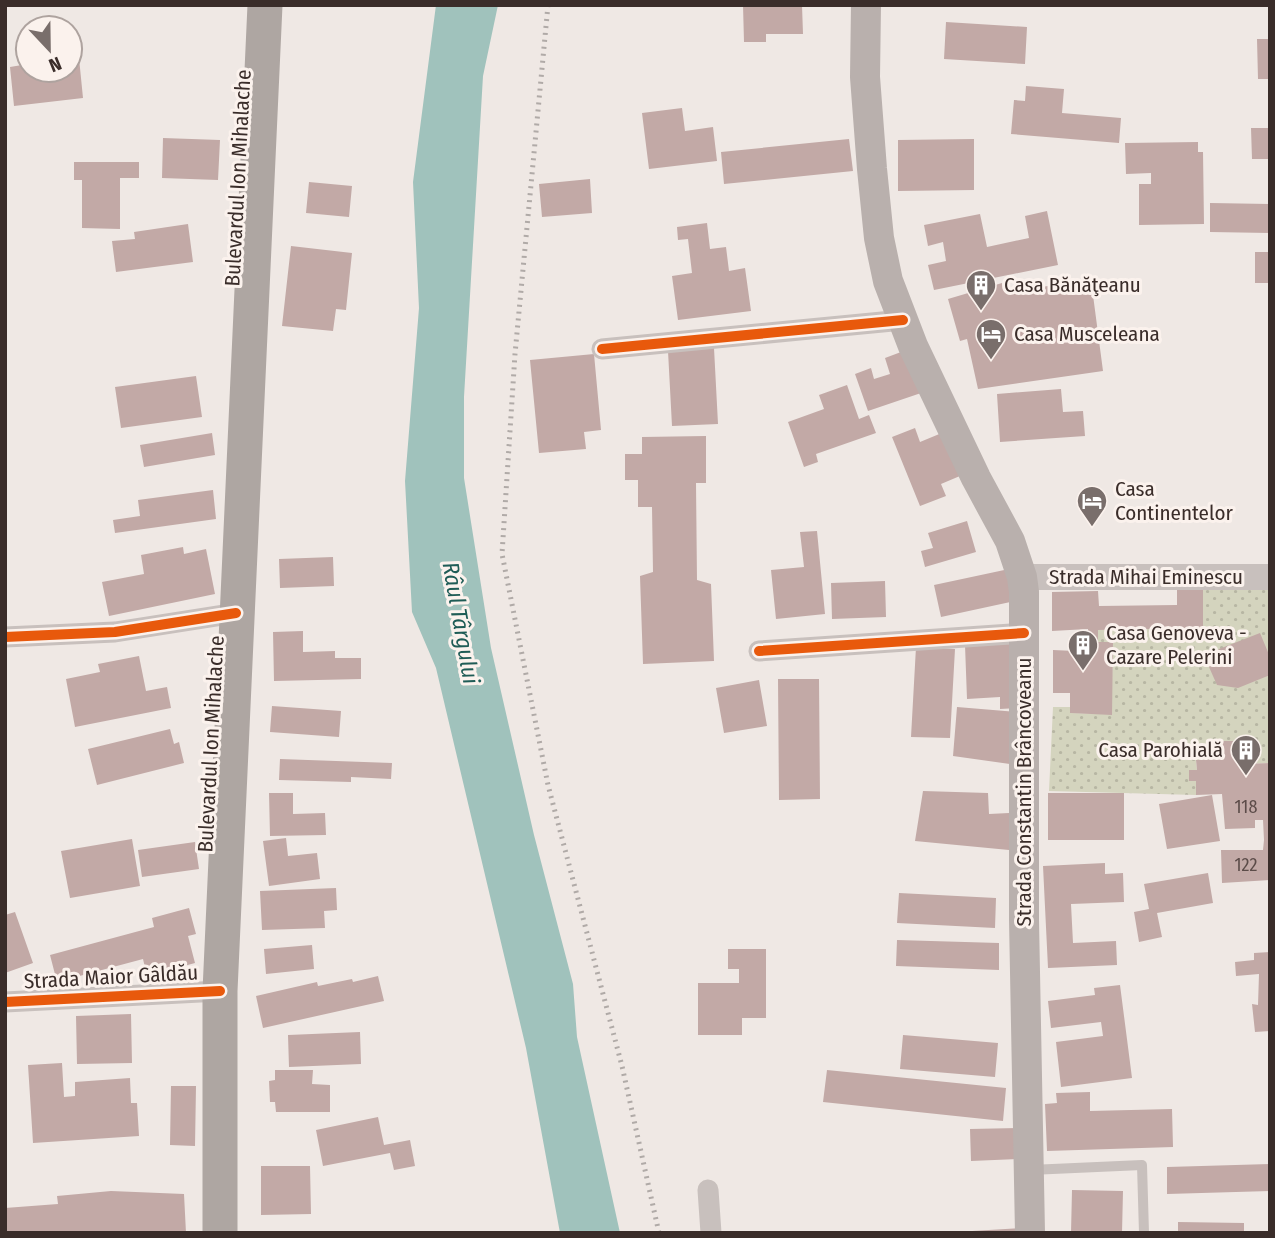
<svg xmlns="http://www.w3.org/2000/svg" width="1275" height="1238" viewBox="0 0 1275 1238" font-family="'Fira Sans Condensed',sans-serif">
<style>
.garden{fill:url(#garden-dots)}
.water{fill:#a0c2bc}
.building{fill:#c2a9a6}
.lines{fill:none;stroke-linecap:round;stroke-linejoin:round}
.service{stroke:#c8c0bd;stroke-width:10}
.minor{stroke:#c8c0bd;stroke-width:21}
.tertiary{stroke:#c8c0bd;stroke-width:26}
.secondary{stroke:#b9b0ad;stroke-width:30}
.trunk{stroke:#aea6a2;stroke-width:35}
.rail{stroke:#b0aaa7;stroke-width:5;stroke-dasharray:2 5;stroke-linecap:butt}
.cycleway-casing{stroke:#fbf2ed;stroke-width:15}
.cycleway{stroke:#e8590c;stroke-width:10}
.labels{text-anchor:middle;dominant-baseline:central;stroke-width:6;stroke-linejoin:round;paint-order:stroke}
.number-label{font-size:18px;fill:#5c4c49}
.street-label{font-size:21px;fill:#3a2d2a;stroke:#fbf2ed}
.poi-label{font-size:21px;fill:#3a2d2a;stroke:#fbf2ed;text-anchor:start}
.water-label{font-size:23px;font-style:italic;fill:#1f5c56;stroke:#fbf2ed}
</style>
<defs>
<pattern id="garden-dots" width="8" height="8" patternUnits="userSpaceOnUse" patternTransform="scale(1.75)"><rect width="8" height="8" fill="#d4d4be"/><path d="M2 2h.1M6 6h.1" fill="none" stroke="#b7b6a3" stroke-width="1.8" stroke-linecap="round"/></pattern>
</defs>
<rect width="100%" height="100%" fill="#efe8e4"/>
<!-- garden -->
<path class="garden" d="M1203,588H1270V763L1244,764L1243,741H1220L1221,759L1196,761L1197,770H1189L1196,781V795L1049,791L1053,707H1070V713L1111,714L1113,643L1098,642V630L1203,628Z"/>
<!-- water -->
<path class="water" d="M436,5H498L483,76L464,397V478L491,648L534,835L573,984L577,1037L620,1233H560L526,1048L436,668L412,612L405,481L419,308L413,182Z"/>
<!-- building -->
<path class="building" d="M743,5H802L803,34H766V42H744Z
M946,22L1027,27L1025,64L944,59Z
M1257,39H1270V79H1258Z
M79,58L83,98L14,106L10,67L28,64V70H70V59Z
M1026,86L1064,89L1062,113L1121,118L1119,143L1011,134L1014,100L1025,101Z
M682,108L685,131L713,127L717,161L649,169L642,113Z
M1251,128H1270V159H1252Z
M163,138L220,140L218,180L162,178Z
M849,139L853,171L724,184L721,152Z
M974,139V190L898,191V140Z
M1198,142V152H1203L1204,224L1139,225V184H1151V173L1126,174L1125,143Z
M74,162H139V178H120V229L82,228V180H74Z
M590,179L592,213L542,217L539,184Z
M309,182L352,186L349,217L306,213Z
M1210,203L1270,204V233L1210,232Z
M1047,211L1058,265L934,290L928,265L946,261L943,242L928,246L924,225L980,214L987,247L1029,238L1025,216Z
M707,223L710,249L726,247L729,271L745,268L751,311L678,320L672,276L692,273L688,239L678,240L677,227Z
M188,224L193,262L116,272L112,241L135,239L134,232Z
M291,246L352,253L346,310L336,309L333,331L282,326Z
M1255,252H1270V283H1255Z
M1091,280L1103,371L978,389L967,339L960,341L948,299L1002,283L1005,292Z
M714,348L718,424L672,426L668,351Z
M909,349L924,392L868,411L855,374L871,368L874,379L890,374L885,358Z
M594,354L601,430L584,432L586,449L539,453L530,360Z
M196,376L202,417L121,428L115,387Z
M847,385L859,419L869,415L876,433L816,454L818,462L804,467L788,422L824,409L819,395Z
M1061,389L1063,412L1083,411L1085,436L1000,442L997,394Z
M915,428L920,442L949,430L967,473L941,484L946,496L920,506L892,437Z
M212,433L215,455L144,467L140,445Z
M706,436V483H696L697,580L711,584L714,661L643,664L640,576L653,572L652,507H638V480H625V454H642V437Z
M213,490L216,519L115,533L113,520L140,516L138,500Z
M967,521L976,552L925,567L921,551L933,548L928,533Z
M817,531L825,614L776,619L771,570L804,567L800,532Z
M183,547L184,554L206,549L215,594L109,616L102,582L144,574L141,555Z
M333,557L334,586L280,588L279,559Z
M1009,569L1015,601L941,617L934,585Z
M885,581L886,617L832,619L831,583Z
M1203,588V628L1098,630V642H1113L1112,715L1070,713V693H1053V650L1075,651V640H1088V629L1052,631V592L1098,591L1099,606L1177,605V589Z
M303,631V652L335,651V658H361V679L274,681L273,632Z
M1260,633L1270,657V675L1238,688L1217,685L1209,667L1219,649Z
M1015,643L1018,708L1000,709V697L967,699L965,645Z
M916,647L955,649L950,738L911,737Z
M139,656L146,691L167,687L171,708L75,727L66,679L100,672L98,664Z
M778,679H819L820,799L779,800Z
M759,680L767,726L724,733L716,688Z
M272,706L341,711L339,737L270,732Z
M957,707L1017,712V765L953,756Z
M170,729L174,744L179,742L184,763L97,785L88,749Z
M1220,741H1243L1244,764L1270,763V880L1222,883L1221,850H1263L1264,840L1263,820H1255V828L1225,829L1222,794L1196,795V781H1189V770H1197L1196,760L1221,759Z
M280,759L392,763L391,779L351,777V782L279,780Z
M923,791L988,793L989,814L1009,813V850L915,841Z
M269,793H293V814L325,813L326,835L270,836Z
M1048,793H1124V840H1048Z
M1212,795L1220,841L1167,849L1159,804Z
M286,838L288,856L317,853L320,879L269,886L263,841Z
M132,839L140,886L70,898L61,851Z
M195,842L199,869L142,877L138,850Z
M1105,863V874L1123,873L1124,902L1071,904L1073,943L1116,941L1117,965L1048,968L1043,866Z
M1208,873L1213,903L1157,913L1162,937L1139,942L1134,912L1149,909L1144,884Z
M336,888L337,910L324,911L325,928L262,930L260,891Z
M899,893L996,898L995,928L897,923Z
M189,908L196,934L188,936L195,963L147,976L143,959L57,982L50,955L154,927L152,918Z
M15,912L33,963L5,973V915Z
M897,940L999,943V970L896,966Z
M312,945L314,969L266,974L264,949Z
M728,949H766V1018H742V1035H698V983H739V969H728Z
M1270,952V1031L1255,1032L1252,1004L1258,1005L1259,974L1236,976L1235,962L1254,960V953Z
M378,976L384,1001L263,1028L256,996L317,982L318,986L352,979L353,982Z
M1120,985L1132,1078L1061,1087L1056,1042L1103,1036L1101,1022L1051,1028L1048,1001L1095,995L1094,988Z
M131,1014L132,1063L77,1064L76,1016Z
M360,1032L361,1064L289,1067L288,1035Z
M903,1035L998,1043L995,1077L900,1069Z
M62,1063L64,1097L75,1096V1082L130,1078L131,1103H137L139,1136L33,1143L28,1065Z
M275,1070H313L312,1084L330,1085V1112H276L275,1102H270L269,1081L275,1080Z
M827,1070L1006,1088L1003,1121L823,1102Z
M171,1086H196L195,1146L170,1145Z
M1090,1092V1111L1172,1109L1173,1147L1047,1151L1045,1104L1057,1103L1056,1093Z
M378,1117L384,1145L410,1140L415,1166L394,1170L390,1153L323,1166L316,1130Z
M1020,1128L1021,1159L971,1161L970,1129Z
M1270,1164V1191L1167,1194V1167Z
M261,1166H310L311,1214L261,1215Z
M1072,1190L1123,1191L1122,1233H1071Z
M111,1191L184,1194L186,1233H5V1208L58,1204L57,1196Z
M1178,1222L1244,1223V1233H1178Z
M1022,1228V1233H972V1231Z"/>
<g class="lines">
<!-- service -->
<path class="service" d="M1030,1170L1142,1165L1144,1233"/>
<!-- minor -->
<path class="minor" d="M602,349L903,320
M5,637L115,632L236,613
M759,651L1024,633
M5,1002L220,991
M708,1190L711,1233"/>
<!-- tertiary -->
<path class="tertiary" d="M1022,577H1270"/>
<!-- secondary -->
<path class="secondary" d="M866,5L865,77L872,169L879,238L888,281L913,346L976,478L1010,541L1022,577L1024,592V920L1030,1233"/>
<!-- trunk -->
<path class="trunk" d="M220,1233V991L265,5"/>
<!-- rail -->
<path class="rail" d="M548,5L515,354L502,554L548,785L622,1066L659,1233"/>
<!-- cycleway casing -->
<g class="cycleway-casing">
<path id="cycleway" d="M602,349L903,320
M5,637L115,632L236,613
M759,651L1024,633
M5,1002L220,991"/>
</g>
<!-- cycleway -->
<use href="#cycleway" class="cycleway"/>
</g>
<!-- icons -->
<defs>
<g id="building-pin" transform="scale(1.575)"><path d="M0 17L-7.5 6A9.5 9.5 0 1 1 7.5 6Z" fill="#796e6b" stroke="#fbf2ed"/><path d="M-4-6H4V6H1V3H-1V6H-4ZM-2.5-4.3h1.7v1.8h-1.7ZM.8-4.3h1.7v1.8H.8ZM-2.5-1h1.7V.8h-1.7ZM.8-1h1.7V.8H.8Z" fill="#fff"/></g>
<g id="hotel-pin" transform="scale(1.575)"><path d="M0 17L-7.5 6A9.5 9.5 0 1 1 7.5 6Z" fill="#796e6b" stroke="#fbf2ed"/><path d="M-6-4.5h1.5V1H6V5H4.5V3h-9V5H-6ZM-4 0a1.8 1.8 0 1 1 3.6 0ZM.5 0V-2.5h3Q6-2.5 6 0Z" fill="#fff"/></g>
</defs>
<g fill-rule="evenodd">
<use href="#building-pin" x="981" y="285"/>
<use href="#hotel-pin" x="991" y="334"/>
<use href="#hotel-pin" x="1092" y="501"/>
<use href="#building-pin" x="1083" y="645"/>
<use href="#building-pin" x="1246" y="750"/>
</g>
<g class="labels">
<!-- number labels -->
<g class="number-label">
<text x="1246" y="807">118</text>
<text x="1246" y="865">122</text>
</g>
<!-- street labels -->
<g class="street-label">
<text transform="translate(238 178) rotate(-87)">Bulevardul Ion Mihalache</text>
<text x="1146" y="577">Strada Mihai Eminescu</text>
<text transform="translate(211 744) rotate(-87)">Bulevardul Ion Mihalache</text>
<text transform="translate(1024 792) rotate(-90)">Strada Constantin Brâncoveanu</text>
<text transform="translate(111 977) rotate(-3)">Strada Maior Gâldău</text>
</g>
<!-- poi labels -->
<g class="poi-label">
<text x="1004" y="285">Casa Bănăţeanu</text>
<text x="1014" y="334">Casa Musceleana</text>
<text x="1115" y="489">Casa<tspan x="1115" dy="24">Continentelor</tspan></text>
<text x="1106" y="633">Casa Genoveva -<tspan x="1106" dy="24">Cazare Pelerini</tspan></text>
<text x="1223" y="750" text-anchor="end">Casa Parohială</text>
</g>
<!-- water labels -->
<g class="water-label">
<text transform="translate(461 623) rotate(80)">Râul Târgului</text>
</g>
</g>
<!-- border -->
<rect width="1275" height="1238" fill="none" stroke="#3a2d2a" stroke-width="14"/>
<!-- north arrow -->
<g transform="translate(49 49) rotate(158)"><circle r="33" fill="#fbf2ed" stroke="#aea39f" stroke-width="2"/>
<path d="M0-5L12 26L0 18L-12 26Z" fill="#796e6b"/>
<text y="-10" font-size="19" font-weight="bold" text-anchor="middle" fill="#3a2d2a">N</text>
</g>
</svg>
